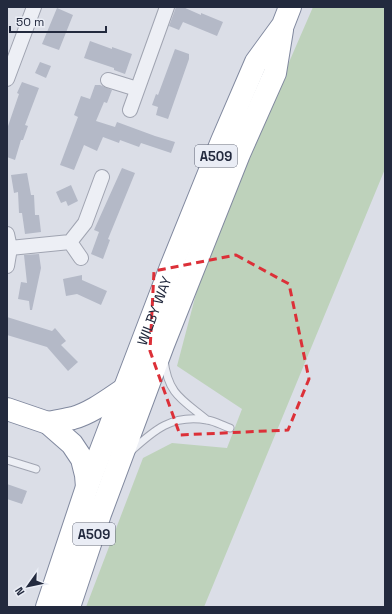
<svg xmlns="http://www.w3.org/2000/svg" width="392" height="614" viewBox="0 0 392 614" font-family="'Space Grotesk',sans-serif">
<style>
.green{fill:#bed2bb}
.building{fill:#b4b9c7}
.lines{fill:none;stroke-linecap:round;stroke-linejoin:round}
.lane-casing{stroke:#a0a4b1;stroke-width:9}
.street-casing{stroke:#a0a4b1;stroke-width:16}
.highway-casing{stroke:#81899f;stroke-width:24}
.lane{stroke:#edeff5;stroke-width:7}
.street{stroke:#edeff5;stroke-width:14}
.highway{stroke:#fff;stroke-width:22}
.marked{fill:none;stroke:#dc3038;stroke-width:3;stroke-dasharray:8 5;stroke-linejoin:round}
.labels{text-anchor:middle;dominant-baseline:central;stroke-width:3;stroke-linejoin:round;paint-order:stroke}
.shield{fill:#eaedf5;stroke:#5f6475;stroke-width:1}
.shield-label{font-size:13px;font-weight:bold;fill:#232a3e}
.street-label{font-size:14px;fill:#232a3e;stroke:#eaedf5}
</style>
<rect width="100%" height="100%" fill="#dbdee7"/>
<!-- green -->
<path class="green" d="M313,7H385V169L204,607H86L143,458L172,443L227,448L242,409L177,366L197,290L270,106Z"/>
<!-- building -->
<path class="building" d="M176,7H183L201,15V13L223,22L217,36L183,22L179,30L169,26Z
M57,8L73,15L59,50L42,44Z
M90,41L112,49V47L132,54L125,74L114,70V68L84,58Z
M175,49L189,54V59L168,119L156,115L158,107L152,105L156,94L158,95Z
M40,62L51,66L46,78L35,73Z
M22,82L39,88L25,125L28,126L23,140H21L15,160L7,157V129L19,94L17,93Z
M95,85H100L112,90L107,103L104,102L96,121L115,127L117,122L155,136L175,142L171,153L141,143L139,147L120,140L119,143L103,137L97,151L84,145L74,170L60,165L78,117L74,115L81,96L90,99Z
M122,168L135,173L108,239L110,240L103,259L91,254L99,232L94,230Z
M27,173L31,195H34L35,215H39L41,232L25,234L22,213H19L18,192L14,193L11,175Z
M71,185L78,201L68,206L66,201L61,203L56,192Z
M39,254L41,268L32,310H30L29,301L18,299L21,282L27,283L24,255Z
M82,275V280L107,291L101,305L77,294L66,296L63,279Z
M7,317L52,331L55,328L66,341L61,345L78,362L68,371L47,347L7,335Z
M7,484L27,491L22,504L7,499Z"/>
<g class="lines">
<!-- lane casing -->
<g class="lane-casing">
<path id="lane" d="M164,360C168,395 183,400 207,420
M130,452C154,430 172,414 207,420C215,421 223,426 230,428
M7,460L36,469"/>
</g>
<!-- street casing -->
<g class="street-casing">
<path id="street" d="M7,79L34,7
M108,80L137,89
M130,110L167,7
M7,234L10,248L7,266
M70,242L81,258
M10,248L70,242L85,223L102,177"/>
</g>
<!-- highway casing -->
<g class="highway-casing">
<g id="highway">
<path d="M7,409L48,423L72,444L82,459L86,475L87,487"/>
<path d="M48,423C56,421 65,420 73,418C91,413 108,400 123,390"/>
<path id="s1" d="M47,607L87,487L171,267L222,141L256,62L283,25L290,7"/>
<path d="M69,607L100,514L163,345L239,154L275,73L282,30"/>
</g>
</g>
<!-- lane -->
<use href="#lane" class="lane"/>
<!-- street -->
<use href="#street" class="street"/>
<!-- highway -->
<use href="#highway" class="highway"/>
</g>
<!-- marked area -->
<path class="marked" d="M236,255L289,284L309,379L288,430L180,435L150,351L154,271Z"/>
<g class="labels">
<!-- shield labels -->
<g class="shield">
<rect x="195" y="145" width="42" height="22" rx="3"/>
<rect x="73" y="523" width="42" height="22" rx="3"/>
</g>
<g class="shield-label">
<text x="216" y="156">A509</text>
<text x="94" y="534">A509</text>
</g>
<!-- street labels -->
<g class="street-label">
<text stroke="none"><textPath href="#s1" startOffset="315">WILBY WAY</textPath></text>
</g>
</g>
<!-- border -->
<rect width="392" height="614" fill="none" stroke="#232a3e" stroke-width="16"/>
<!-- north arrow -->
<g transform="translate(28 586) rotate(237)" stroke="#eaedf5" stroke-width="3" paint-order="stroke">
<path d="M0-3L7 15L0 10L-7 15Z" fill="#232a3e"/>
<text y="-6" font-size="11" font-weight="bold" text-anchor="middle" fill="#232a3e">N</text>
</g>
<!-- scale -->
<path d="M10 26v6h96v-6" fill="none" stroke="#232a3e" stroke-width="2"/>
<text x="16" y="26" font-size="12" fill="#232a3e" stroke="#eaedf5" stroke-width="3" paint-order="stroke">50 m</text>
</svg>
